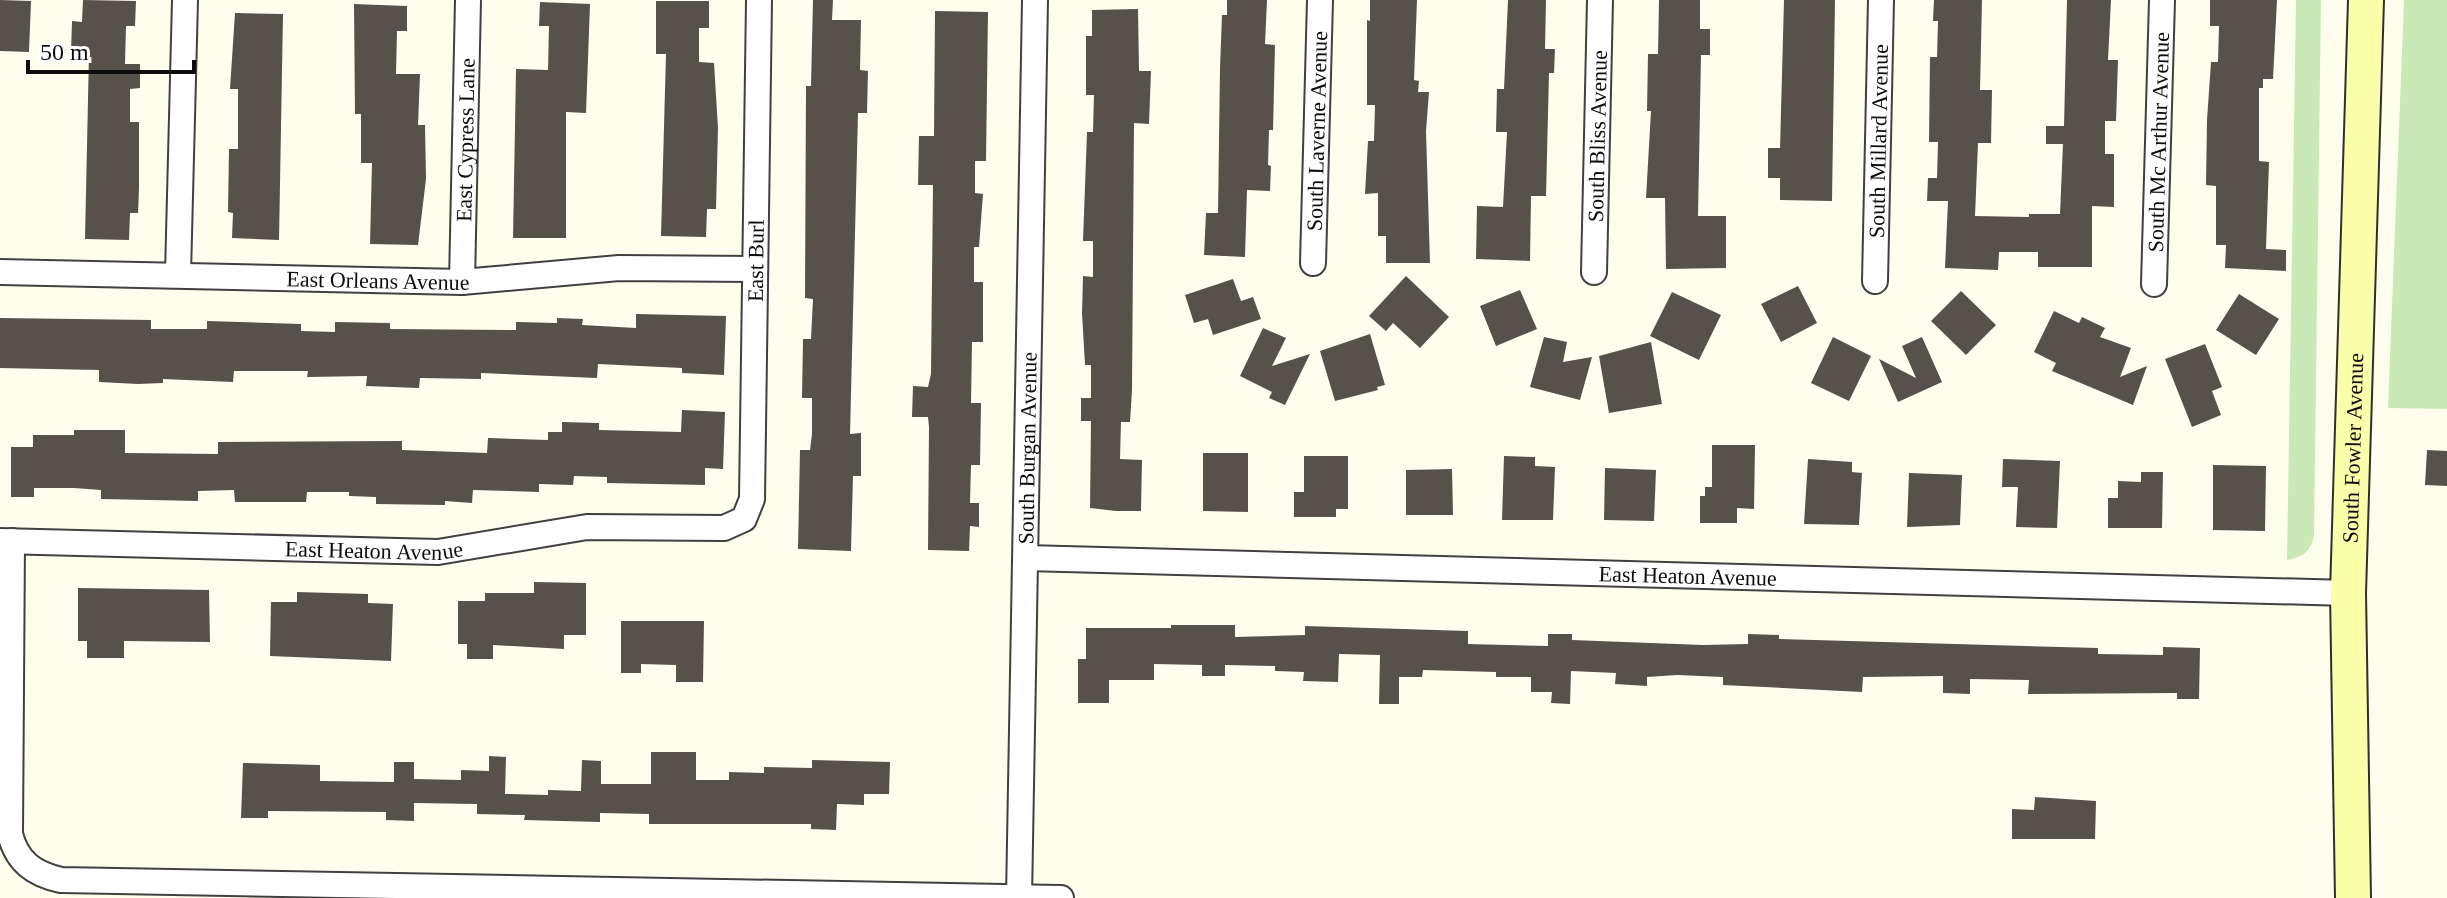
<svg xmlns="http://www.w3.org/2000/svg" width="2447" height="898" viewBox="0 0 2447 898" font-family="Georgia,serif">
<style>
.green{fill:#c9eab7}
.building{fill:#56514a}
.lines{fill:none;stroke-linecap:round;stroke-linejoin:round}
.minor-casing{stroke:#404040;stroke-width:28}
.secondary-casing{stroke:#2f2f2f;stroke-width:38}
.minor{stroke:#fff;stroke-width:24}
.secondary{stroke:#faffa9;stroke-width:34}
.labels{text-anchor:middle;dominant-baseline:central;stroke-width:8;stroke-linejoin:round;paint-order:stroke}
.street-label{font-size:22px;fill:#0d0d0d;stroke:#fff}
</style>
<rect width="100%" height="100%" fill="#fffeee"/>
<!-- green -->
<path class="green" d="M2296,0H2321L2314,536C2310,552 2303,557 2287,560Z
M2404,0H2447V409L2388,408Z"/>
<!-- building -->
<path class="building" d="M0,0L31,1L29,52L0,51Z
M83,0L136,1L135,26H126L125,64H140V88L130,89V122H139V188L138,213H130L129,240L85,239L89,53L71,52L72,21L82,22Z
M813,0H833L832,20H861L860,70L868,71L867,113H858L850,434L861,433V476H853L851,551L798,549L800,450H810L812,434V398H802L803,339H811L813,299L805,298L806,86H811Z
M1227,0H1267L1265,44L1275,45L1273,130H1269L1268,165L1271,166L1270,191L1247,190L1245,257L1204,255L1206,213H1218L1220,68L1222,15H1227Z
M1370,0H1417L1414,80L1419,81L1418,92H1429L1426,131L1430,263H1386V236H1378V193L1365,194L1368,141H1374L1375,105H1367V20L1370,21Z
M1508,0H1546L1545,49H1555L1554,73H1549L1546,196H1531L1530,261L1476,259L1477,206L1503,207L1507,132H1496L1497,89H1504Z
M1659,0H1700V29H1710V55H1701L1698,216H1726V268L1666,269L1665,198H1646L1651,111H1647L1648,54H1658Z
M1784,0H1835L1832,201L1780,200V178H1768V148H1780Z
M1934,0H1982L1980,90H1992L1991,143H1978L1975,216L2029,217V214H2060L2063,144H2046V126H2064L2067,0H2111L2108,60H2118L2116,121H2105V154H2114V207L2092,206V267H2038V252H1999L1998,270L1945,268L1948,201H1927L1928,178H1937L1938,142H1929L1930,57H1937L1938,21H1933Z
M2210,0H2277L2273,79H2263V88H2259V161L2269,162L2266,249L2286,250V271L2225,268L2226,245H2216V186L2206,185L2207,120L2211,62H2218L2219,26H2210Z
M656,1H709V28H699V62L714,63L718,128L716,209H707L706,237L661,236L666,54H656Z
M540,2L590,4L586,113L566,112V238H513L516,69L548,70L549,26H539Z
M354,4L407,6V31H397L396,74H420L418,125H425L426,179L418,245L370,244L372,163H361V114H355Z
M1138,9L1139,71H1151L1149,124L1134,123L1132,390L1130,422H1121L1120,459L1142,460L1141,511H1116L1090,508L1091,421H1081V398H1091V365H1085L1082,313L1083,276L1093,277V241H1083L1087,132H1093L1094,95H1086V36H1092V10Z
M935,11L988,12L986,161H975V193L983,194L979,247H974V282H983V342H972L971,403H981L980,465H971L970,503H979V527L970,526L969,551L928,550L929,427L928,417H912L913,386L928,387L931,374L933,185H918L919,136H934Z
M235,13L283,14L279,240L232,238L233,213L228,212L229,149H238V89H230Z
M1406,276L1449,317L1420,348L1393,323L1386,331L1369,316Z
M1233,279L1241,301L1253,297L1261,319L1213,335L1208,319L1194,323L1185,295Z
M1798,286L1817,323L1781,342L1761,304Z
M1520,290L1537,329L1496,346L1480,306Z
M1961,291L1996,325L1966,355L1931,321Z
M1672,292L1721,315L1699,360L1650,336Z
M2239,294L2279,319L2256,355L2216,330Z
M2054,311L2079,323L2082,317L2105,328L2100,337L2131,348L2120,377L2147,366L2133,405L2052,371L2056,363L2034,352Z
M636,314L726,316L724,375L682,373V368L598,364L597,378L481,373V379L420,378L419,388L366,386L367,376L307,377L308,371H234L233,382L163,379V383L138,384L99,382V370L0,368V318L151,320V329H207V321L301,324V331L335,332V322L390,323V329L516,330V322L557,323V318L583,319L582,325L636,328Z
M1263,328L1286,338L1272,366L1310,354L1285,405L1269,398L1272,392L1240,376Z
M1370,334L1385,385L1377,387L1378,390L1335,401L1320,351Z
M1544,337L1567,342L1563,362L1592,357L1580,400L1530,387Z
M1833,337L1871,356L1849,401L1811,383Z
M1922,337L1942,382L1898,402L1879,359L1916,378L1902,346Z
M1651,342L1662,404L1609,413L1599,356Z
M2205,344L2222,387L2212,391L2221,415L2192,427L2165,359Z
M682,410L725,412L723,469L705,468V485L607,483V477L574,476L573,485L539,484V492L473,490L472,503L445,501V505L376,504V497L349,496V492H307L306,502H235L234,490L198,491V501L101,499V490L74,488H34V497H11V447H33V435H74V430H125V453L218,454V442L402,441V450L487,453L488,438L548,440V432H562V422L599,423V430L681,432Z
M1712,445H1755L1754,509L1737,508V523H1700V496H1705V487H1712Z
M2427,450L2447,451V486L2425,485Z
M1203,453H1248V512L1203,511Z
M1304,456H1348V509H1336V517H1294V492H1304Z
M1504,456L1535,457V466L1555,467L1553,520H1502Z
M1808,459L1852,462V472L1862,473L1859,525L1804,524Z
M2003,459L2060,461L2057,528L2016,527L2018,487H2002Z
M2213,465L2266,466L2265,531L2213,530Z
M1605,468L1656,470L1654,521L1604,520Z
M1452,469L1453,515H1406V470Z
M2141,472H2163L2162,528H2108V498H2118V481L2141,482Z
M1909,473L1962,475L1960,525L1907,527Z
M534,582L586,583V635H564V649L493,645V659H467V644H458V601H485V593H534Z
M78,588L209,590L210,642L124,641V658H87V641H78Z
M297,592L368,594V603L393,604L391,661L270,656L271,602H297Z
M621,621H704L703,682H676V665L641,664V673H621Z
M1171,625H1235V637L1305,635V626L1468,631V644L1548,646V634H1572V640L1703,645L1748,644V634L1779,635V639L2098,648V654L2163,655V647L2200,648L2199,699H2177V693L2028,694L2029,680L1970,679V694L1943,693V676L1863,677L1862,692L1723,685V677L1677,675L1647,677V686L1615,684L1616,673L1571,671L1570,704L1551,703L1552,692H1531V677H1496V672L1423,670L1422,677H1399V704H1379L1380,655L1339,654L1338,682L1303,681L1304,672L1275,671V666L1225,665V676H1202V665L1154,664V680H1109V703H1078V659H1086V628H1171Z
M651,752H696V780H729V772L764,773V767L812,768V760L890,762L889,794H864V805L837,804L836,830L811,829V824H649V814L600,813V822L524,820L525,815L477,814V804L414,803V821L386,820V812L268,811V818H241L243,763L320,765V781L394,782V762H414V779L461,780V770L489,771V756L506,757L505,794L548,795V790L581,791L582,760L601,761V784H651Z
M2035,797L2096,801L2095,839H2012V809L2034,810Z"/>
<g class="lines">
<!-- minor casing -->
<g class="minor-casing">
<g id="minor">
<path id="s1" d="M1313,263L1320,0"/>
<path id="s2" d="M0,272L462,282L619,268L755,269"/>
<path id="s3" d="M1594,272L1600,0"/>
<path d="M178,274L185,0"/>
<path id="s4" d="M1875,281L1881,0"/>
<path id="s5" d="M462,282L468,0"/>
<path id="s6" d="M2154,284L2162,0"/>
<path id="s7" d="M0,541L438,552L587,527L724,528L744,519L752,499L759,0"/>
<path d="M12,541L10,834C17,862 34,874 61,880L1061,898"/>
<path id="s8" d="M1026,558L2348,593"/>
<path id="s9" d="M1019,898L1035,0"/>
</g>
</g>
<!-- secondary casing -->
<g class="secondary-casing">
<g id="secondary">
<path id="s10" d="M2353,898L2348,593L2366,0"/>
</g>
</g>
<!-- minor -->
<use href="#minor" class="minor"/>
<!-- secondary -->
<use href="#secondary" class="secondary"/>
</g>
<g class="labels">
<!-- street labels -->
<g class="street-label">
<text stroke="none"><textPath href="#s1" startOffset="132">South Laverne Avenue</textPath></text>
<text stroke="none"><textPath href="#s3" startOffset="136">South Bliss Avenue</textPath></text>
<text stroke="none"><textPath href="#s5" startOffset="142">East Cypress Lane</textPath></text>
<text stroke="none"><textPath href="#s4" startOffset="140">South Millard Avenue</textPath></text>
<text stroke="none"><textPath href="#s6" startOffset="142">South Mc Arthur Avenue</textPath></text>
<text stroke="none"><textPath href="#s7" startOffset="1008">East Burl</textPath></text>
<text stroke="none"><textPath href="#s2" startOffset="378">East Orleans Avenue</textPath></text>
<text stroke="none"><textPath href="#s9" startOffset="450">South Burgan Avenue</textPath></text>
<text stroke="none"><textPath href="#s10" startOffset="450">South Fowler Avenue</textPath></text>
<text stroke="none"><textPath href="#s7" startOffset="374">East Heaton Avenue</textPath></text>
<text stroke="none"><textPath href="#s8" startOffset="662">East Heaton Avenue</textPath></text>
</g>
</g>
<!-- scale -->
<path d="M28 60v12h166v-12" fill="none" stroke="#0d0d0d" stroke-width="4"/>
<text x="40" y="60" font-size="24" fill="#0d0d0d" stroke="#ffffff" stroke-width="6" paint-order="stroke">50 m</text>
</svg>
